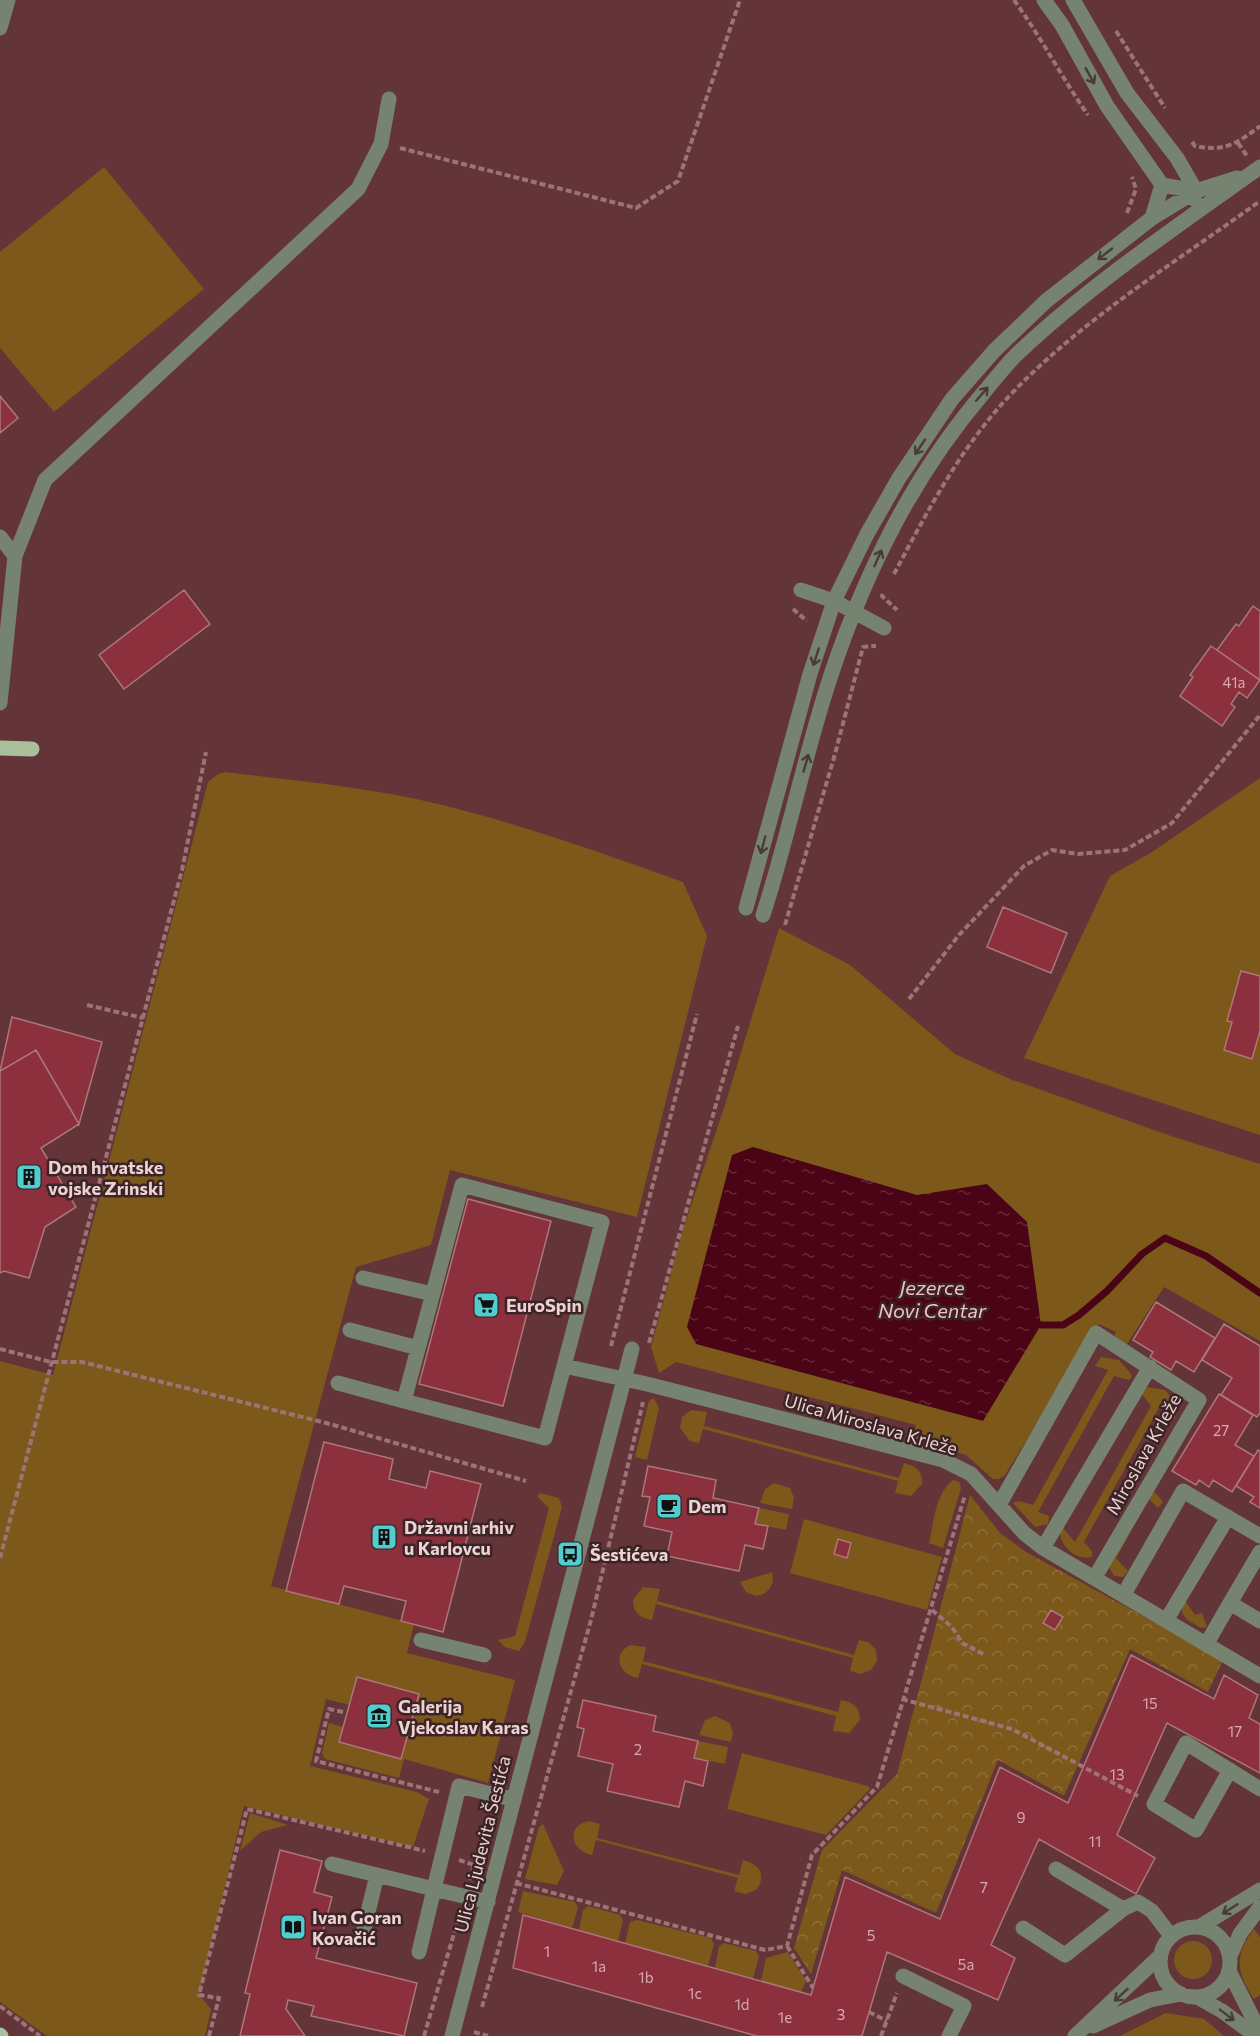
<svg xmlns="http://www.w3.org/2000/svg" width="1260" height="2036" viewBox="0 0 1260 2036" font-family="Commissioner,sans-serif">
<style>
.grass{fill:#7d581b;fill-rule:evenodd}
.park{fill:url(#park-crowns)}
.water{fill:url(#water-ripples)}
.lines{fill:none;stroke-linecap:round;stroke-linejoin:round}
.stream{stroke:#4b0415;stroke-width:7}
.building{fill:#8d303d;stroke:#ac777a;stroke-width:1.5}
.path{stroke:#9c7477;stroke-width:4;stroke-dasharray:6 3;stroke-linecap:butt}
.minor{stroke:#778371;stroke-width:15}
.major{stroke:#a8c09c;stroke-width:15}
.oneway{stroke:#493c38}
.labels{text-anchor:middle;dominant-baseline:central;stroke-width:5;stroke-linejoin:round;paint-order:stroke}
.number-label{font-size:15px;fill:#d6a9ad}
.poi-label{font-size:18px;font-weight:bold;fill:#eed1d2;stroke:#3a2425;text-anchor:start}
.street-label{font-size:18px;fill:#eed1d2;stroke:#3a2425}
.water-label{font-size:20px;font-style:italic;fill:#f5bfc2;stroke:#3a2425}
</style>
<defs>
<pattern id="park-crowns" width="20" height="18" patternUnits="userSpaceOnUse" patternTransform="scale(1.5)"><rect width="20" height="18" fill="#7d581b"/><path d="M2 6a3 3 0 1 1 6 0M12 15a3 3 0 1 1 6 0" fill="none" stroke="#906f3b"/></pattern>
<pattern id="water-ripples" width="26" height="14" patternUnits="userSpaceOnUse" patternTransform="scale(1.5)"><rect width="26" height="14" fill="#4b0415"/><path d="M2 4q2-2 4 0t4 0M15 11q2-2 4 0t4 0" fill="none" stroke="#652836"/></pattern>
</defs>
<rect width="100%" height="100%" fill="#633438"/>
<!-- grass -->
<path class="grass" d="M104,167L204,289L54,412L0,348V252Z
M225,772C297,781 368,787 438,804C521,824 603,853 683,882L707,936L637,1217L450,1170L431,1245L356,1267L271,1586L414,1624L407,1653L515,1680L488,1783L404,1759L399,1778L325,1759L322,1753L329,1723L343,1727L401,1758L419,1694L358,1677L350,1705L326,1699L310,1766L417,1792L429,1799L413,1847L244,1806L199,1995L211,2009L205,2036H47L0,2002V1361L53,1375L208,782L218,774Z
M1260,778V1135L1024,1058L1110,876L1152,852Z
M779,928L850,965L955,1054L1010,1079L1174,1137L1260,1164V1341L1164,1287L1125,1347L1112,1340L1116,1332L1099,1324L1005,1475L999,1479H993L966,1455L912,1439L916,1425L676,1362L659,1373L651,1347L683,1229L724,1108ZM753,1147L917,1195L939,1193L687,1327Z
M1101,1357L1119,1360L1132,1375L1130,1380L1114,1376L1038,1512L1049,1516L1048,1524L1035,1527L1013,1503L1019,1501L1033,1505L1108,1370L1095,1366Z
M1147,1387L1165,1390L1179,1406L1174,1420L1160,1406L1084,1542L1092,1551V1557C1077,1561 1061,1547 1060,1533L1063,1528L1075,1542L1151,1406L1142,1394Z
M654,1398L659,1408L647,1460L635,1457L649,1401Z
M691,1410L707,1412L704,1426L899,1478L904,1463C916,1466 923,1471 922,1484L911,1496L895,1493L898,1481L703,1429L699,1443L690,1441L680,1428L682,1417Z
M953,1480L959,1482L961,1488L943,1548L929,1543C934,1522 935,1494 953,1480Z
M774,1483L790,1488L794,1498L792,1509L760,1503L765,1489Z
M1154,1491L1163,1502L1158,1508L1149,1499L1116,1558L1128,1571L1123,1577L1114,1576L1108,1565Z
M540,1493L559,1498L562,1507L525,1642L519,1651L505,1647L498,1640L515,1636L549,1508L537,1496Z
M759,1508L789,1514L786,1530L755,1524Z
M804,1519L942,1557L927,1610L790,1573Z
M772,1572C775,1585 769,1594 756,1596L746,1592L740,1582Z
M643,1587L660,1589L657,1601L854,1655L859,1640L868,1642L876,1650L877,1661L871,1670L861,1674L850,1671L853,1658L656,1604L652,1620C639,1618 633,1612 633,1600Z
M1184,1599L1195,1615L1202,1613L1207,1627L1201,1628C1186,1619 1178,1617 1184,1599Z
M630,1645L646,1647L643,1661L838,1712L841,1700C853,1702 860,1707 860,1720L849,1733L833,1731L836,1716L642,1664L638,1678C620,1675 611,1655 630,1645Z
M715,1716L730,1723L733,1733L731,1742L699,1735L705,1720Z
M698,1741L728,1747L725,1764L695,1758Z
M742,1753L868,1786L870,1789L826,1835L727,1809Z
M250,1813L288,1825L261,1832L240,1851Z
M589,1821L600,1824L597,1838L739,1875L743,1860C760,1864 767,1876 756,1890L745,1894L734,1891L738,1878L596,1840L592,1855C571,1851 565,1826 589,1821Z
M543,1824L564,1871L557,1885L525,1879L539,1827Z
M523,1891L575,1902L578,1908L572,1928L518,1912Z
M588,1906L620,1915L623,1921L618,1941L579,1930L583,1910Z
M637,1920L711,1938L714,1944L708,1966L625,1943L630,1922Z
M1254,1929L1260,1937V1995L1254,1999C1236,1972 1234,1955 1254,1929Z
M1174 1960a19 19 0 1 1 38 0a19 19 0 1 1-38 0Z
M724,1943L756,1951L759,1956L753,1979L715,1968L719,1946Z
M788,1952L806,1981L801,1992L761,1981L766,1958Z
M1166,2013L1204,2019L1224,2036H1120Z"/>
<!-- park -->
<path class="park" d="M970,1495L1000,1533L1026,1552L1223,1660L1208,1692L1130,1649L1064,1796L998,1760L936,1913L842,1870L811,1974L794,1948L822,1850L897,1774Z"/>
<!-- water -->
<path class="water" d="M753,1147L917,1195L987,1184L1027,1222L1041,1325L983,1421L696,1344L687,1327L732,1155Z"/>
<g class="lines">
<!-- stream -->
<path class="stream" d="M1041,1325H1063L1079,1315L1107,1291L1142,1254L1165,1238L1206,1256L1260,1293"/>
</g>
<!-- building -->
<path class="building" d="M0,396L18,418L0,433Z
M184,590L210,624L124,689L99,655Z
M1253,606L1260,611V680L1217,650L1236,624L1239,626Z
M1211,646L1260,680L1247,698L1239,692L1231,704L1235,707L1222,726L1180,696L1193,677L1190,675Z
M1003,907L1067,933L1051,973L987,947Z
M1241,971L1260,976V1031L1252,1059L1224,1050L1232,1022L1227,1021Z
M12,1017L102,1042L79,1124L36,1050L0,1071Z
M36,1050L79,1124L41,1148L76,1207L45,1227L29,1278L4,1271L0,1273V1071Z
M468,1199L551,1221L503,1406L419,1384Z
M1156,1302L1215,1338L1194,1372L1176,1361L1171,1370L1150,1357L1153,1352L1133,1340Z
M1224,1324L1260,1346V1413L1257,1417L1221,1395L1232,1378L1202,1360Z
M1219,1394L1253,1415L1235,1445L1254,1456L1232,1492L1213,1480L1209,1487L1199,1480L1196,1485L1172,1471Z
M324,1442L393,1459L389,1479L426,1488L430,1471L481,1484L443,1632L401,1621L406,1601L344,1586L339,1604L286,1591Z
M1258,1450L1260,1451V1508L1250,1502L1254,1497L1236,1486Z
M648,1466L716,1480L713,1498L759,1508L755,1524L768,1526L763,1549L745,1545L739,1571L667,1556L672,1532L644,1526L650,1497L642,1496Z
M838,1539L851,1543L847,1558L834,1554Z
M1051,1610L1063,1617L1055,1630L1043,1623Z
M1131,1655L1214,1699L1224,1675L1258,1695L1249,1718L1260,1724V1773L1167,1723L1117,1835L1155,1858L1136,1894L1039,1839L991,1945L1015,1958L998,2000L887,1952L862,2036H757L513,1968L523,1915L811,1995L845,1877L940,1919L1000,1767L1068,1803Z
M357,1677L419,1694L401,1759L339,1742Z
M583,1700L656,1716L653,1731L698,1741L694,1758L708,1761L703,1786L685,1781L679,1807L607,1791L613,1764L578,1756L584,1729L577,1727Z
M280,1850L322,1861L314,1892L332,1897L316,1958L417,1983L404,2036L311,2016L314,2006L288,2000L286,2009L305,2036H240L250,1994L245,1993Z"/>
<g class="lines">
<!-- path -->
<path class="path" d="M1014,0C1041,37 1062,78 1088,115
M1116,31L1165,108
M1192,142L1195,146C1225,152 1236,144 1260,126
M1238,143L1247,156
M400,148L636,208L678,181L740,0
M1127,213L1136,189L1132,177
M894,574C928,510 963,443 1014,391C1087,316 1176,262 1260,201
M883,594L882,596L897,610
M793,609L807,621
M785,925L835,754L863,647L876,646
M909,999L959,935L1024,866L1052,850L1078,854L1125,850L1172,823L1260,715
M87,1005L143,1018
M649,1343L738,1026
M611,1346L697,1014
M0,1349L51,1362H82L330,1424L526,1481
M0,1558L182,870L206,752
M932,1610L952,1627L962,1643L985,1655
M902,1699L1012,1729L1138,1796
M343,1712L329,1709L316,1761L439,1792
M459,1860L474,1865
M470,1880L481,1841
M516,1883L765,1950L787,1946L812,1855L877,1787L965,1495
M787,1946L813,1988
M0,2006L40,2036
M482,2007L591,1620L643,1402
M869,2012L887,2021
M474,2032L488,2036
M209,2036L219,1998L199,1995L247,1809L425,1851
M424,2036L460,1913
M881,2036L897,1993"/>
<!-- minor -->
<path class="minor" d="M1044,0L1062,25L1107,106L1162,185L1152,218
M1073,0L1127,93L1177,158L1196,191L1194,199
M0,28L8,0
M1162,185L1196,191
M0,537L15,556L45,480L358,189L381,144L389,99
M801,590L834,601L884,628
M0,703L15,556
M746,908L810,674L834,601L867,534L899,478L952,399L994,351L1046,301L1152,218L1196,191L1237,178
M763,915C789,835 805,752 832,672C867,568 914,474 985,391C995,379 1005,366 1016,355C1090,285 1177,226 1260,167
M462,1185L602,1222L545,1438L404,1401Z
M363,1278L433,1294
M350,1330L418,1348
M564,1366L647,1384L943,1460L971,1474L1024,1533L1043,1548L1260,1676
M338,1383L404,1401
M999,1505L1096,1333L1199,1400L1095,1577
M1043,1548L1150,1367
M1260,1552L1230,1603L1260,1621
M1124,1594L1183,1491L1260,1536
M1167,1619L1228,1517
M421,1640L484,1655
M1207,1643L1230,1603
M1230,1770L1196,1830L1154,1804L1186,1743L1260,1789
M332,1864L434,1889L419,1952
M488,1902L434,1889L459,1786L512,1799
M1123,1909L1138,1902L1152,1911L1171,1936
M1199,1927L1260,1890
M1160 1962a35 35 0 1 1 70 0a35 35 0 1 1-70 0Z
M1023,1928L1065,1955L1123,1909L1056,1869
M362,1937L377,1875
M1230,1956L1240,1934L1260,1907
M1229,1971L1260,2032
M903,1976L964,2006L949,2036
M1197,1997L1222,2011L1256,2036
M1093,2026L1150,2000L1181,1994
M452,2036L632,1349
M1075,2036L1160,1956"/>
<!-- major -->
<path class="major" d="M0,748L32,749
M0,2035L1,2036"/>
</g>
<!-- one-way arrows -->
<defs><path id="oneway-shaft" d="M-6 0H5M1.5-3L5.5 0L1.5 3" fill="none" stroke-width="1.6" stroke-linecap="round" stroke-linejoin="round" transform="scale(1.5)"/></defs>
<g class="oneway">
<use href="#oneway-shaft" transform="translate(1090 76) rotate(61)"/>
<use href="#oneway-shaft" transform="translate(1105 254) rotate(142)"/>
<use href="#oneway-shaft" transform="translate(982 394) rotate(-49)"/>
<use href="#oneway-shaft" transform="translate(920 447) rotate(124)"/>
<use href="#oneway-shaft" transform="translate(878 558) rotate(-66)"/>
<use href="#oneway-shaft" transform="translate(816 657) rotate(108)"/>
<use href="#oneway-shaft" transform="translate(806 763) rotate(-74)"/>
<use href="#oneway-shaft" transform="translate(763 845) rotate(105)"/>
<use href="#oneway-shaft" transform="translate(1230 1909) rotate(148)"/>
<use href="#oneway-shaft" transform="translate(1121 1995) rotate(137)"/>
<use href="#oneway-shaft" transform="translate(1227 2015) rotate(37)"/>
</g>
<!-- icons -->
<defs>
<g id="building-square" transform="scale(1.35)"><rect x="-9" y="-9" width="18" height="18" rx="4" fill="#52cdcd" stroke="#3a2425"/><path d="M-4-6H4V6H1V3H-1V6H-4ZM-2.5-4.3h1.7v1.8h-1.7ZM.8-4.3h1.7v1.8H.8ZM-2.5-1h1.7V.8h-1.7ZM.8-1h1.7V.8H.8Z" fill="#111"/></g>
<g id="supermarket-square" transform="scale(1.35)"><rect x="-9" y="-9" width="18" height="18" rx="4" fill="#52cdcd" stroke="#3a2425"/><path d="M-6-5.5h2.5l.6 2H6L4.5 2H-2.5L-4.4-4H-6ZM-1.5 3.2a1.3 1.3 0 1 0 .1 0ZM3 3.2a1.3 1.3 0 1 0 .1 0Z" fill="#111"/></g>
<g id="cafe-square" transform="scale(1.35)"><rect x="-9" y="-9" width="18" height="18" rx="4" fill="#52cdcd" stroke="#3a2425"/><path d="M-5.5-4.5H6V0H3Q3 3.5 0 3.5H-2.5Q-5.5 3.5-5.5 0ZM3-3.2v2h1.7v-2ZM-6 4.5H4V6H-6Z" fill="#111"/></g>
<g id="bus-square" transform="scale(1.35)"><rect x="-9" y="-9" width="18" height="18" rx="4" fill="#52cdcd" stroke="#3a2425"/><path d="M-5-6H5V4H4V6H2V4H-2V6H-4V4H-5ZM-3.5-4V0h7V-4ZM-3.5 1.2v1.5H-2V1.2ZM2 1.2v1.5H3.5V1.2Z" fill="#111"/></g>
<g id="museum-square" transform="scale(1.35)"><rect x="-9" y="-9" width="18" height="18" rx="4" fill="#52cdcd" stroke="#3a2425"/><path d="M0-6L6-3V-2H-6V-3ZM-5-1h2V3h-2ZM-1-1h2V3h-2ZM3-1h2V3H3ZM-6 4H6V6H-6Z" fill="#111"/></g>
<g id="library-square" transform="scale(1.35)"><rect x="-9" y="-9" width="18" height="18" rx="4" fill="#52cdcd" stroke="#3a2425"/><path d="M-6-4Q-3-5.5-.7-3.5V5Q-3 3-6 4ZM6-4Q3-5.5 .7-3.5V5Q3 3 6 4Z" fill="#111"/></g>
</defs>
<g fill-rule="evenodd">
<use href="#building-square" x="29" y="1177"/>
<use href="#supermarket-square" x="486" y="1305"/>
<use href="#cafe-square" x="669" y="1506"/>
<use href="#building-square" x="384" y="1537"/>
<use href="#bus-square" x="570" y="1554"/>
<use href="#museum-square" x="379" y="1716"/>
<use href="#library-square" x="293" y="1927"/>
</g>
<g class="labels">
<!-- number labels -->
<g class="number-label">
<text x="1234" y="682">41a</text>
<text x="1221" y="1430">27</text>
<text x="1150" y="1703">15</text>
<text x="1235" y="1731">17</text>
<text x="638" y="1749">2</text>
<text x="1117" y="1774">13</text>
<text x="1021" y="1817">9</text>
<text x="1095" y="1841">11</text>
<text x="984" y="1887">7</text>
<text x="871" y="1935">5</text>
<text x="547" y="1951">1</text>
<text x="966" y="1964">5a</text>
<text x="599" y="1966">1a</text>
<text x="646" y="1977">1b</text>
<text x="695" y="1993">1c</text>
<text x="742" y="2004">1d</text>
<text x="841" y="2014">3</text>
<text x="785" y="2017">1e</text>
</g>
<!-- poi labels -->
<g class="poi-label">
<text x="48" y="1167">Dom hrvatske<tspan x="48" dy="21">vojske Zrinski</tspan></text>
<text x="506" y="1305">EuroSpin</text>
<text x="688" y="1506">Dem</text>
<text x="404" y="1527">Državni arhiv<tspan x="404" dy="21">u Karlovcu</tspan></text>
<text x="590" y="1554">Šestićeva</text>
<text x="398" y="1706">Galerija<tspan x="398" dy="21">Vjekoslav Karas</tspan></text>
<text x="312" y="1917">Ivan Goran<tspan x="312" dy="21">Kovačić</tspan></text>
</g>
<!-- street labels -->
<g class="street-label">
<text transform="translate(871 1424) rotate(16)">Ulica Miroslava Krleže</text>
<text transform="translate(1143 1454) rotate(-61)">Miroslava Krleže</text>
<text transform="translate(482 1844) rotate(-76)">Ulica Ljudevita Šestića</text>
</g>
<!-- water labels -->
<g class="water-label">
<text x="932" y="1287">Jezerce<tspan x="932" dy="23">Novi Centar</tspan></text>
</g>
</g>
</svg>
